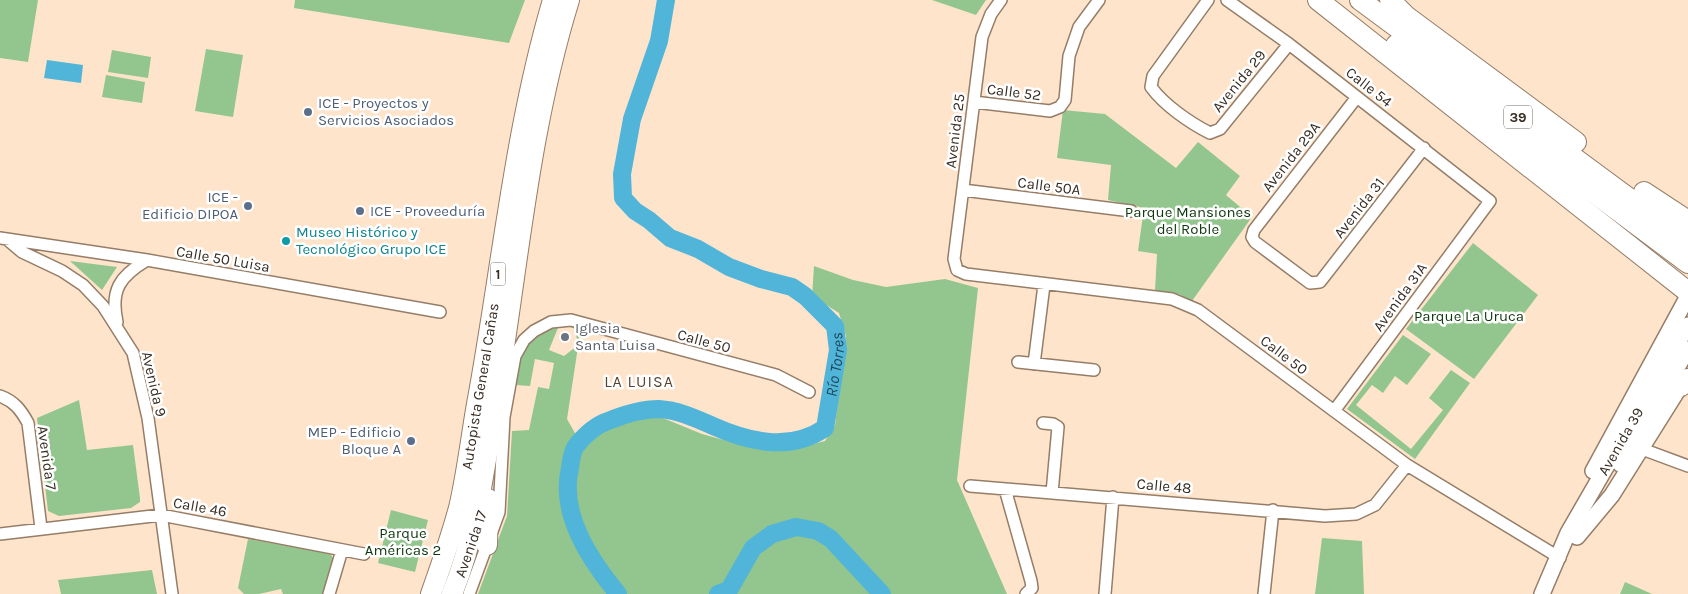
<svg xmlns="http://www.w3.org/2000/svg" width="1688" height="594" viewBox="0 0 1688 594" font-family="Karla,sans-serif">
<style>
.green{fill:#92c68e;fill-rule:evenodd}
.water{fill:#51b4d9}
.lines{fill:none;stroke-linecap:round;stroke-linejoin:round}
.river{stroke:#51b4d9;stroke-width:18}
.street-casing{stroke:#957d67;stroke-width:14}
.secondary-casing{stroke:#957d67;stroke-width:18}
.highway-casing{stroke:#957d67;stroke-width:22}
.street{stroke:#fff;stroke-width:11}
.secondary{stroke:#fff;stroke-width:15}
.highway{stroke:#fff;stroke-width:20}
.service-dot{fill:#5c6f8a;stroke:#fff;stroke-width:2}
.culture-dot{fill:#0f9aa8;stroke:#fff;stroke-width:2}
.worship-dot{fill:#6b7280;stroke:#fff;stroke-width:2}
.labels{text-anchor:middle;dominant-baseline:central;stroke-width:5;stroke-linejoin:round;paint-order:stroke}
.shield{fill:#fff;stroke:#736c65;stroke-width:1}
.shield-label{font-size:14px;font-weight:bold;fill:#372d23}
.street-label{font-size:15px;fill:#372d23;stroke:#fff}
.service-label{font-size:15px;fill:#4e5e75;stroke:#fff;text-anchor:start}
.park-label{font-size:15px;fill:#0f370e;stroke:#fff}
.culture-label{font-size:15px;fill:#0d838f;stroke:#fff;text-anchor:start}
.worship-label{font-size:15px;fill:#5b616d;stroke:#fff;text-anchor:start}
.water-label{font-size:16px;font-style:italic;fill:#1c4757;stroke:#fff}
.neighbourhood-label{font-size:16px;letter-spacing:1px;fill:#59432f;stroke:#fff}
</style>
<rect width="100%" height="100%" fill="#ffe4cc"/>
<!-- green -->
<path class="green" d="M0,0H38L28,62L0,58Z
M295,0H525L509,43L294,8Z
M932,0H986L976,15Z
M206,49L243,55L233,117L195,111Z
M112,50L151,57L148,78L108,72Z
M106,75L145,82L142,103L102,97Z
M1063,110L1105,114L1176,168L1198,142L1240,176L1226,195L1252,217L1192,301L1179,294L1155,291L1157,254L1138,251L1144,208L1108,200L1111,165L1057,158Z
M1473,243L1538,295L1474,379L1406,329Z
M70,261L117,267L102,290Z
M814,266L853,280L886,287L945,279L978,288L957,480L1007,594H478L507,516L512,431L529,430L538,387L549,389L554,363L535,359L530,386L515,385L521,356L534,337L560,323L581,327L567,419L584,449L603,431L630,421L658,416L702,434L749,447L792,449L825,441L835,425L846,336L839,313L812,296ZM560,323L575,329L578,345L564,356L549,350Z
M1403,335L1431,354L1407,385L1395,376L1383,393L1372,385L1356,405L1411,449L1443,410L1429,398L1451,370L1470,383L1415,459L1347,409Z
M79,400L87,450L133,445L140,498V502L131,508L59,516L48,511L37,418Z
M391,510L428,520L415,572L378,563Z
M1322,538L1362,541L1364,594H1315Z
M248,539L331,554L334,561L324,594H283L281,589L259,594H244L238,588Z
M152,570L157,594H61L58,580Z
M1625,582L1652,594H1620Z"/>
<!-- water -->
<path class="water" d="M47,60L83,65L81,83L44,78Z"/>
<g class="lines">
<!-- river -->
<g class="river">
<path id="s1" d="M618,594C590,560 559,514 570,468C571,461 572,451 576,446C584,436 596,425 608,421C625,414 641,409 659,409C678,410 697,419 713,426C749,442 790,452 825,428L838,350L835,326L805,296L792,287L761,279L729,267L698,249L670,238L649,220L635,211L623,198L622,174L632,119L659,41L666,0"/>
<path d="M718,594L729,590L753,548L772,534L796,527L818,531L831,539L882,594"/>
</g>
<!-- street casing -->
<g class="street-casing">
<path id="street" d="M1001,0L991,14L982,37L954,259L957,270L966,274L1172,299L1198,310L1407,465L1560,558
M1208,0L1153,76L1151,87C1164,105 1190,123 1210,133L1220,129L1289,44
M1227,0L1289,44L1490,201L1334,411
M1357,97L1254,230L1252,237L1255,242L1310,283L1320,282L1424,148
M974,102L1050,111L1060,107L1065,100L1069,56L1079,27L1099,0
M963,190L1131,211
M0,238L147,260L440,312
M9,241L22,252L62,271L83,285L103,306L133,353L148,418L172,594
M117,322C110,290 120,276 147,260
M1018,362L1094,370
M1034,364L1044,285
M0,396C14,401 21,410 28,423L41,528
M1043,423L1053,424L1058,427L1052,493
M1642,449L1688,466
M970,486L1325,516L1356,514L1375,505L1407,465
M1005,489L1031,581L1032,588L1026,594
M0,534L161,515L364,554
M329,594L342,550
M469,594L499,512L504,417L515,356L524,340L534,331L551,322L571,320L776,375L809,392
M1105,594L1113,497
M1264,594L1273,510"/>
</g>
<!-- secondary casing -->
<g class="secondary-casing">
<g id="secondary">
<path d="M1620,464L1688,349"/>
<path d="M1593,471L1688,296"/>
<path d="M1577,537L1612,495L1686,377"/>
<path id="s2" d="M1542,594L1568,533L1688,325"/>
</g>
</g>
<!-- highway casing -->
<g class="highway-casing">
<g id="highway">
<path d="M1318,0L1688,292"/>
<path d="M1360,0L1688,242"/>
<path d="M1390,0L1406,16L1576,142"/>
<path d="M1396,45L1688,263"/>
<path d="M1644,192L1688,221"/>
<path d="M1681,386L1688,379"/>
<path d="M487,545L488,499"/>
<path id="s3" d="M431,594C441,566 451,537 459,508C467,474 471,438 477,404C502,269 514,132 553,0"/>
<path d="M452,594C475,538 483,477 493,417C517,278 527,136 569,0"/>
</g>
</g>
<!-- street -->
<use href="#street" class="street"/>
<!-- secondary -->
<use href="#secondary" class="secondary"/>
<!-- highway -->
<use href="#highway" class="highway"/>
</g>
<!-- markers -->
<g class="service-dot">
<circle cx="308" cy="112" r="5"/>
<circle cx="248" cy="206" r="5"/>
<circle cx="360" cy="211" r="5"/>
<circle cx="411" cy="441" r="5"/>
</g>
<circle class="culture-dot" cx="286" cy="241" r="5"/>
<circle class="worship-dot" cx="565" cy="337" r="5"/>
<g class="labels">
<!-- shield labels -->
<g class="shield">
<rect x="1504" y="105.5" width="28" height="23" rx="4"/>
<rect x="490.5" y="262.5" width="15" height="23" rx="4"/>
</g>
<g class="shield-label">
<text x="1518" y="117">39</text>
<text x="498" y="274">1</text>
</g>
<!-- street labels -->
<g class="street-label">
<text transform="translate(1239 81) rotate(-51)">Avenida 29</text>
<text transform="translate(1369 87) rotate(38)">Calle 54</text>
<text transform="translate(1014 92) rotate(7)">Calle 52</text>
<text transform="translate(955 131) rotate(-83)">Avenida 25</text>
<text transform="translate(1291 157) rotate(-52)">Avenida 29A</text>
<text transform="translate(1049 186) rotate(7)">Calle 50A</text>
<text transform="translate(1359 208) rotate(-52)">Avenida 31</text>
<text transform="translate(223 259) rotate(10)">Calle 50 Luisa</text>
<text transform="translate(1400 297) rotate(-54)">Avenida 31A</text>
<text transform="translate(704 341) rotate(15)">Calle 50</text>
<text transform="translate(1284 355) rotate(37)">Calle 50</text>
<text transform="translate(154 384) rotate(77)">Avenida 9</text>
<text stroke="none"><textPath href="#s3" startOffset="214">Autopista General Cañas</textPath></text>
<text stroke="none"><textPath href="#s2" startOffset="172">Avenida 39</textPath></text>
<text transform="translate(47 458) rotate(82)">Avenida 7</text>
<text transform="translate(1164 486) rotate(5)">Calle 48</text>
<text transform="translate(200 507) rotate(10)">Calle 46</text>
<text transform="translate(471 544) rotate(-71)">Avenida 17</text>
</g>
<!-- service labels -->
<g class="service-label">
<text x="318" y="103">ICE - Proyectos y<tspan x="318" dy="17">Servicios Asociados</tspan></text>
<text x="238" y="197" text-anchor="end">ICE -<tspan x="238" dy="17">Edificio DIPOA</tspan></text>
<text x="370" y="211">ICE - Proveeduría</text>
<text x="401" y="432" text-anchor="end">MEP - Edificio<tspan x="401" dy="17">Bloque A</tspan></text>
</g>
<!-- park labels -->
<g class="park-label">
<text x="1188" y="212">Parque Mansiones<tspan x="1188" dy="17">del Roble</tspan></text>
<text x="1469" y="316">Parque La Uruca</text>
<text x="403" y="533">Parque<tspan x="403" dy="17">Américas 2</tspan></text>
</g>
<!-- culture labels -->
<g class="culture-label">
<text x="296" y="232">Museo Histórico y<tspan x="296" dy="17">Tecnológico Grupo ICE</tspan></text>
</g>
<!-- worship labels -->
<g class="worship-label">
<text x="575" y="328">Iglesia<tspan x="575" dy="17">Santa Luisa</tspan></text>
</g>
<!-- water labels -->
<g class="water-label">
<text stroke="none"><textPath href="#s1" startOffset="495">Río Torres</textPath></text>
</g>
<!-- neighbourhood labels -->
<g class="neighbourhood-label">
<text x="639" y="381">LA LUISA</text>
</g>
</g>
</svg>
